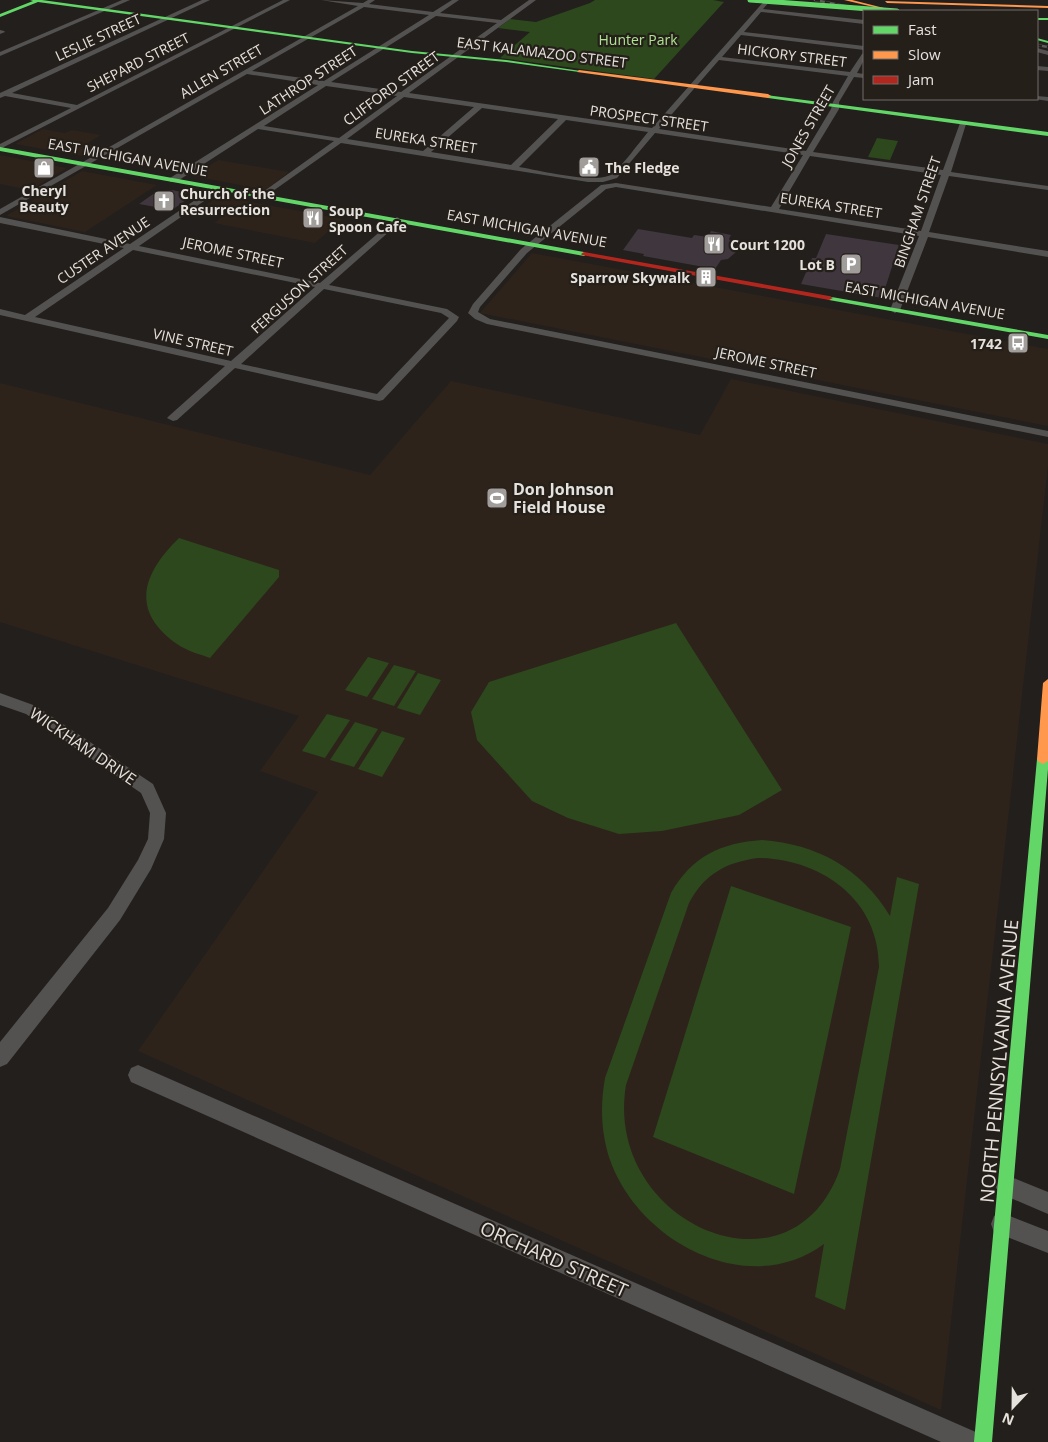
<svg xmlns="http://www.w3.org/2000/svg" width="1048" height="1442" viewBox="0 0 1048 1442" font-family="'Open Sans',sans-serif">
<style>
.built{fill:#2d231a}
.green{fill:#2d481d;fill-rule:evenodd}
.building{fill:#40363e}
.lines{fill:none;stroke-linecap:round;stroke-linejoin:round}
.street{fill:#545251;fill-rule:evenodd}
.fast{fill:#63d668;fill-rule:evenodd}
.slow{fill:#ff974d;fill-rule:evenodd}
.jam{fill:#b3261e;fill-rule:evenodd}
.rail-casing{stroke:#5f5d5c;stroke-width:2.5}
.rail{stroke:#251f1a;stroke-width:2;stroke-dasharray:5;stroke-linecap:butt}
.fast-bridge{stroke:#63d668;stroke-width:5}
.labels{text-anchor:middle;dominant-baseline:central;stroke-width:4.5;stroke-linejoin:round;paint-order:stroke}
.far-street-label{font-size:14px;fill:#e5e1dd;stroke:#251f1a}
.far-park-label{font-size:14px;fill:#aee491;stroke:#251f1a}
.far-poi-label{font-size:14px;font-weight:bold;fill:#e5e1dd;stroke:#251f1a;text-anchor:start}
.poi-label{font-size:16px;font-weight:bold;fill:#e5e1dd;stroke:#251f1a;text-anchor:start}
.street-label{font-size:16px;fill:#e5e1dd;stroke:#251f1a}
.near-street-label{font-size:19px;fill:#e5e1dd;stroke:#251f1a}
</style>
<rect width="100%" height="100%" fill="#221f1d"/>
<!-- built -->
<path class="built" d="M43,129L65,133L72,130L101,135L86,144L104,147L87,157L15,144Z
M0,155L67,168L30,190L0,184Z
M218,160L289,172L265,190L193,176Z
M82,171L157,185L85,232L6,216Z
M219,196L343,219L315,243L214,223L226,214L201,208Z
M532,253L1048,349V426L480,313Z
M731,379L1048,444V466L941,1410L138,1051L318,792L260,771L299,716L0,622V383L370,475L451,381L700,435Z"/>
<!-- green -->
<path class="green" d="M595,0H713L724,2L654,79L500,58L530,32L498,28L510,19L536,22L590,3Z
M877,138L898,141L890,160L868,157Z
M179,538L279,570V577L210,658C199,654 187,651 177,644C130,611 142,574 179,538Z
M676,623L782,790L739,815L662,831L619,834L568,818L532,801L477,740L471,712L489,682Z
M368,657L389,663L367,697L345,690Z
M394,665L416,671L394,706L372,699Z
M418,673L441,680L420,715L397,708Z
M327,714L350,720L325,758L302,751Z
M355,722L378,729L354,767L330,760Z
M382,731L405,738L382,777L358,769Z
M762,840C817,844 861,868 890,916L897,877L919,884L845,1310L815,1297L824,1244C748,1300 639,1242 610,1160C601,1133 600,1106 605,1078L671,893C692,856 721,843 762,840ZM758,858C822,859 879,900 879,967L840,1169C792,1306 603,1223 626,1085L689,903C704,874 727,862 758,858Z
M731,886L851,927L794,1194L653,1137Z"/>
<!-- building -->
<path class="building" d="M172,190L186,193L181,197L189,198L172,210L139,204L156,192Z
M638,229L692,238L694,235L708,237L711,231L731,235L729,239L735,247L736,252L728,259L721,260L715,269L643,256L644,254L623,250Z
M826,234L899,245L882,298L801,284L812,258H816Z"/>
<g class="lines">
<!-- street -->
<path class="street" d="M122,0H130L0,56V52Z
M202,0H210L12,93L77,105L283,0H290L0,149V144L71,108L5,96L0,98V93Z
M321,0L363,3L368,0H375L369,4L433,12L452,0H459L440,13L501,20L529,0H536L409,93L652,128L765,0H771L763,9L864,20V24L761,12L744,32L864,46V50L741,35L722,57L850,72L862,54L864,53V60L857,73L864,74V78L854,77L839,102V109L813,152L943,170L960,123L967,121L951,172L1048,186V190L949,176L929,232L1048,251V257L928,237L900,310L895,313L890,310L919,236L616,187L606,189L600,194L527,253L480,307L478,312L490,319L1048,431V437L487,324L475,319L468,313L473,304L521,249L601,185L616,183L771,207L803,155L655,133L617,178L603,182H588L341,143L263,198H260V194L334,141L258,129L176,182H170V178L318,85L247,74L0,215V209L358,6ZM364,7L429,15L324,81L252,71ZM436,16L497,23L401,92L331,82ZM719,60L848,76L833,102L831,109L806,151L659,129ZM326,86L397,96L339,138L264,126ZM404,97L474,107L423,151L347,139ZM482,108L558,119L511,165L431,152ZM566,120L648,132C637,145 624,164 612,174C597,185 538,170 519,167ZM810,156L941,175L921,231L779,209Z
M0,30L4,31L5,32L0,34Z
M1037,48L1048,51V55L1037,52Z
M1037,66L1048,67V71L1037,70Z
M1037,96L1048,97V101L1035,99Z
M216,186L223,188L139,246L320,283L397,217L401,220L400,222L329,285L447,309L459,317L457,321L383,400L379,401L235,368L177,420L173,421L167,418L169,416L225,366L0,315V309L25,315L124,248L0,223V217L130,244ZM133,250L315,287L231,361L35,317ZM324,289L441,313L449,318L377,394L241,364Z
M0,693L36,706L153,784L166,813L164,839L151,869L120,920L7,1064L0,1067V1042L108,908L138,860L148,839L150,813L141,793L26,714L0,705Z
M138,1065L978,1433L981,1442H941L131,1082L128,1075L131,1068Z
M1006,1175L1048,1192V1214L999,1193L995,1186L999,1179Z
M1002,1213L1048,1231V1253L994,1232L991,1224L994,1216Z"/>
<!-- fast -->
<path class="fast" d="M30,0H42L412,51L506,60L581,71L579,72L506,62L412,53L38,2L0,17V14L33,1Z
M1037,18H1048V20H1037Z
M1037,38L1048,41V43L1037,40Z
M766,95L1048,132V136L768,98Z
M0,147L584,252L587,254L584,256L0,151Z
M826,296L1048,335V339L829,300L825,298Z
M1043,754L1048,757V769L992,1442H974L1037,759L1039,756Z"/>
<!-- slow -->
<path class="slow" d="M844,0H852L884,8L882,9Z
M885,1L1048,6V8L887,3Z
M579,70L768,94L771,96L768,98L577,72Z
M1048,679V761L1043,764L1039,762L1037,759L1043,683Z"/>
<!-- jam -->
<path class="jam" d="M584,252L829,296L833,298L829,300L582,255L581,254Z"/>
<!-- rail casing -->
<g class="rail-casing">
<path id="rail" d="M815,0L870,11
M1037,45L1048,47"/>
</g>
<!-- rail -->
<use href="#rail" class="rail"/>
<!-- fast-bridge -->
<path class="fast-bridge" d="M750,0L897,11"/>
</g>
<!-- icons -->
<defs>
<g id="civic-square" transform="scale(1.125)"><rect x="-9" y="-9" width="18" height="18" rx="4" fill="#a19d9a" stroke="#251f1a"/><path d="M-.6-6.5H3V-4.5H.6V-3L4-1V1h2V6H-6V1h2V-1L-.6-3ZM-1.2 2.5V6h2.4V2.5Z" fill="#fff"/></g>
<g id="shop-square" transform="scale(1.125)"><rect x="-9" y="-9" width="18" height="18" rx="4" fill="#a19d9a" stroke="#251f1a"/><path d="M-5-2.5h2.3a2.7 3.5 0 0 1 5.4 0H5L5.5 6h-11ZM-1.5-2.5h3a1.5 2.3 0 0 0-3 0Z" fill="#fff"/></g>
<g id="church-square" transform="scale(1.125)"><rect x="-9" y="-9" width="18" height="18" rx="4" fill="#a19d9a" stroke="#251f1a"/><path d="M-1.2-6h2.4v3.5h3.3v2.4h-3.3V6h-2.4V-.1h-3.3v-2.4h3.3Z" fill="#fff"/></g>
<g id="restaurant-square" transform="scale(1.125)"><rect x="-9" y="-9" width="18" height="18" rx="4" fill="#a19d9a" stroke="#251f1a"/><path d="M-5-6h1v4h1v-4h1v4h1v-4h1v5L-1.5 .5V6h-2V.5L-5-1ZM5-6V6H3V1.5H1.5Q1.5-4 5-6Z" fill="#fff"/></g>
<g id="parking-square" transform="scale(1.125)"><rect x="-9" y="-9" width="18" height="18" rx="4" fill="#a19d9a" stroke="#251f1a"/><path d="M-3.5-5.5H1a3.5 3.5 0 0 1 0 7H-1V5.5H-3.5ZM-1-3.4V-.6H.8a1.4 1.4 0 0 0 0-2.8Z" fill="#fff"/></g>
<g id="building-square" transform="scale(1.125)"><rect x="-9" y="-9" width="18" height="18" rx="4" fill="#a19d9a" stroke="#251f1a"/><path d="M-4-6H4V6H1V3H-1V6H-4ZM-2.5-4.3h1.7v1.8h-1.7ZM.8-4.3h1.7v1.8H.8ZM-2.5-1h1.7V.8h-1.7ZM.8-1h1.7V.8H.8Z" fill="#fff"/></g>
<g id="bus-square" transform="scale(1.125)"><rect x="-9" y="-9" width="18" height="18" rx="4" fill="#a19d9a" stroke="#251f1a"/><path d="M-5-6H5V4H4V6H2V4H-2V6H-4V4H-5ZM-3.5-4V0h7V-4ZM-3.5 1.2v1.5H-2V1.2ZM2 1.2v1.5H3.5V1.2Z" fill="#fff"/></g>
<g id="stadium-square" transform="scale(1.125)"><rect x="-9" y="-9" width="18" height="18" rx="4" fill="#a19d9a" stroke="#251f1a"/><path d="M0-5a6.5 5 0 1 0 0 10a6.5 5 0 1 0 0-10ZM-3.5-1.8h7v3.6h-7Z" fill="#fff"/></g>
</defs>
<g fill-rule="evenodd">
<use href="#civic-square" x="589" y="167"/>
<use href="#shop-square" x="44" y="168"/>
<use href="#church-square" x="164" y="201"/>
<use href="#restaurant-square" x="313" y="218"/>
<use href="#restaurant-square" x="714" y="244"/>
<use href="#parking-square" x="851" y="264"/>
<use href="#building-square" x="706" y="277"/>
<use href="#bus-square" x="1018" y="343"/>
<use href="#stadium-square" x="497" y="498"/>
</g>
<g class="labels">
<!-- far-street labels -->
<g class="far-street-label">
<text transform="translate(98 37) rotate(-25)">LESLIE STREET</text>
<text transform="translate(542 52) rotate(7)">EAST KALAMAZOO STREET</text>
<text transform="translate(792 55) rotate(7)">HICKORY STREET</text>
<text transform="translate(138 62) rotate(-27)">SHEPARD STREET</text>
<text transform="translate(221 71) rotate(-30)">ALLEN STREET</text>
<text transform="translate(308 80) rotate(-33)">LATHROP STREET</text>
<text transform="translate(391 88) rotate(-36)">CLIFFORD STREET</text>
<text transform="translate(649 118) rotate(8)">PROSPECT STREET</text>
<text transform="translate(808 126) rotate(-60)">JONES STREET</text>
<text transform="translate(426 140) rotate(9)">EUREKA STREET</text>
<text transform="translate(128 157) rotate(10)">EAST MICHIGAN AVENUE</text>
<text transform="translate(831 205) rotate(9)">EUREKA STREET</text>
<text transform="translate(917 212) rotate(-71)">BINGHAM STREET</text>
<text transform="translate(527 228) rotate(10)">EAST MICHIGAN AVENUE</text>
<text transform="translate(103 250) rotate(-34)">CUSTER AVENUE</text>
<text transform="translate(233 252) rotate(12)">JEROME STREET</text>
<text transform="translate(299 289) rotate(-42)">FERGUSON STREET</text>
<text transform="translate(925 300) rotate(10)">EAST MICHIGAN AVENUE</text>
<text transform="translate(193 342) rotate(13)">VINE STREET</text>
<text transform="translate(766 362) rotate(12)">JEROME STREET</text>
</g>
<!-- far-park labels -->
<g class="far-park-label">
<text x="638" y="39">Hunter Park</text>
</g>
<!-- far-poi labels -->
<g class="far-poi-label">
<text x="605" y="167">The Fledge</text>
<text x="44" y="190" text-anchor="middle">Cheryl<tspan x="44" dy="16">Beauty</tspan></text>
<text x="180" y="193">Church of the<tspan x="180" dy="16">Resurrection</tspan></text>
<text x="329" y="210">Soup<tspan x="329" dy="16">Spoon Cafe</tspan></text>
<text x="730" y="244">Court 1200</text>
<text x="835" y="264" text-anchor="end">Lot B</text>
<text x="690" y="277" text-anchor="end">Sparrow Skywalk</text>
<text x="1002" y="343" text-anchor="end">1742</text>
</g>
<!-- poi labels -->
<g class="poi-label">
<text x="513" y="489">Don Johnson<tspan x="513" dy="18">Field House</tspan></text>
</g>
<!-- street labels -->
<g class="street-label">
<text transform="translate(83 746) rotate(34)">WICKHAM DRIVE</text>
</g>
<!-- near-street labels -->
<g class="near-street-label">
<text transform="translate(999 1061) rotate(-85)">NORTH PENNSYLVANIA AVENUE</text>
<text transform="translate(554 1259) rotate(24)">ORCHARD STREET</text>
</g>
</g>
<!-- legend -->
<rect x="863" y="10" width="175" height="90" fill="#251f1a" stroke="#726d68"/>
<rect x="873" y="26" width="25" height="8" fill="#63d668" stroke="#726d68"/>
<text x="908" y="35" font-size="15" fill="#e5e1dd">Fast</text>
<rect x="873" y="51" width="25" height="8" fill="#ff974d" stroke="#726d68"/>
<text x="908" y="60" font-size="15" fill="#e5e1dd">Slow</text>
<rect x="873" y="76" width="25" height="8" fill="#b3261e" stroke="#726d68"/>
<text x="908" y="85" font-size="15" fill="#e5e1dd">Jam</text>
<!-- north arrow -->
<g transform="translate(1013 1407) rotate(202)" stroke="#251f1a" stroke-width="4" paint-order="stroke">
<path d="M0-4L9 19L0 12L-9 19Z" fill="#e5e1dd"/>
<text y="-8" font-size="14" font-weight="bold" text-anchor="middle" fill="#e5e1dd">N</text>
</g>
</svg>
